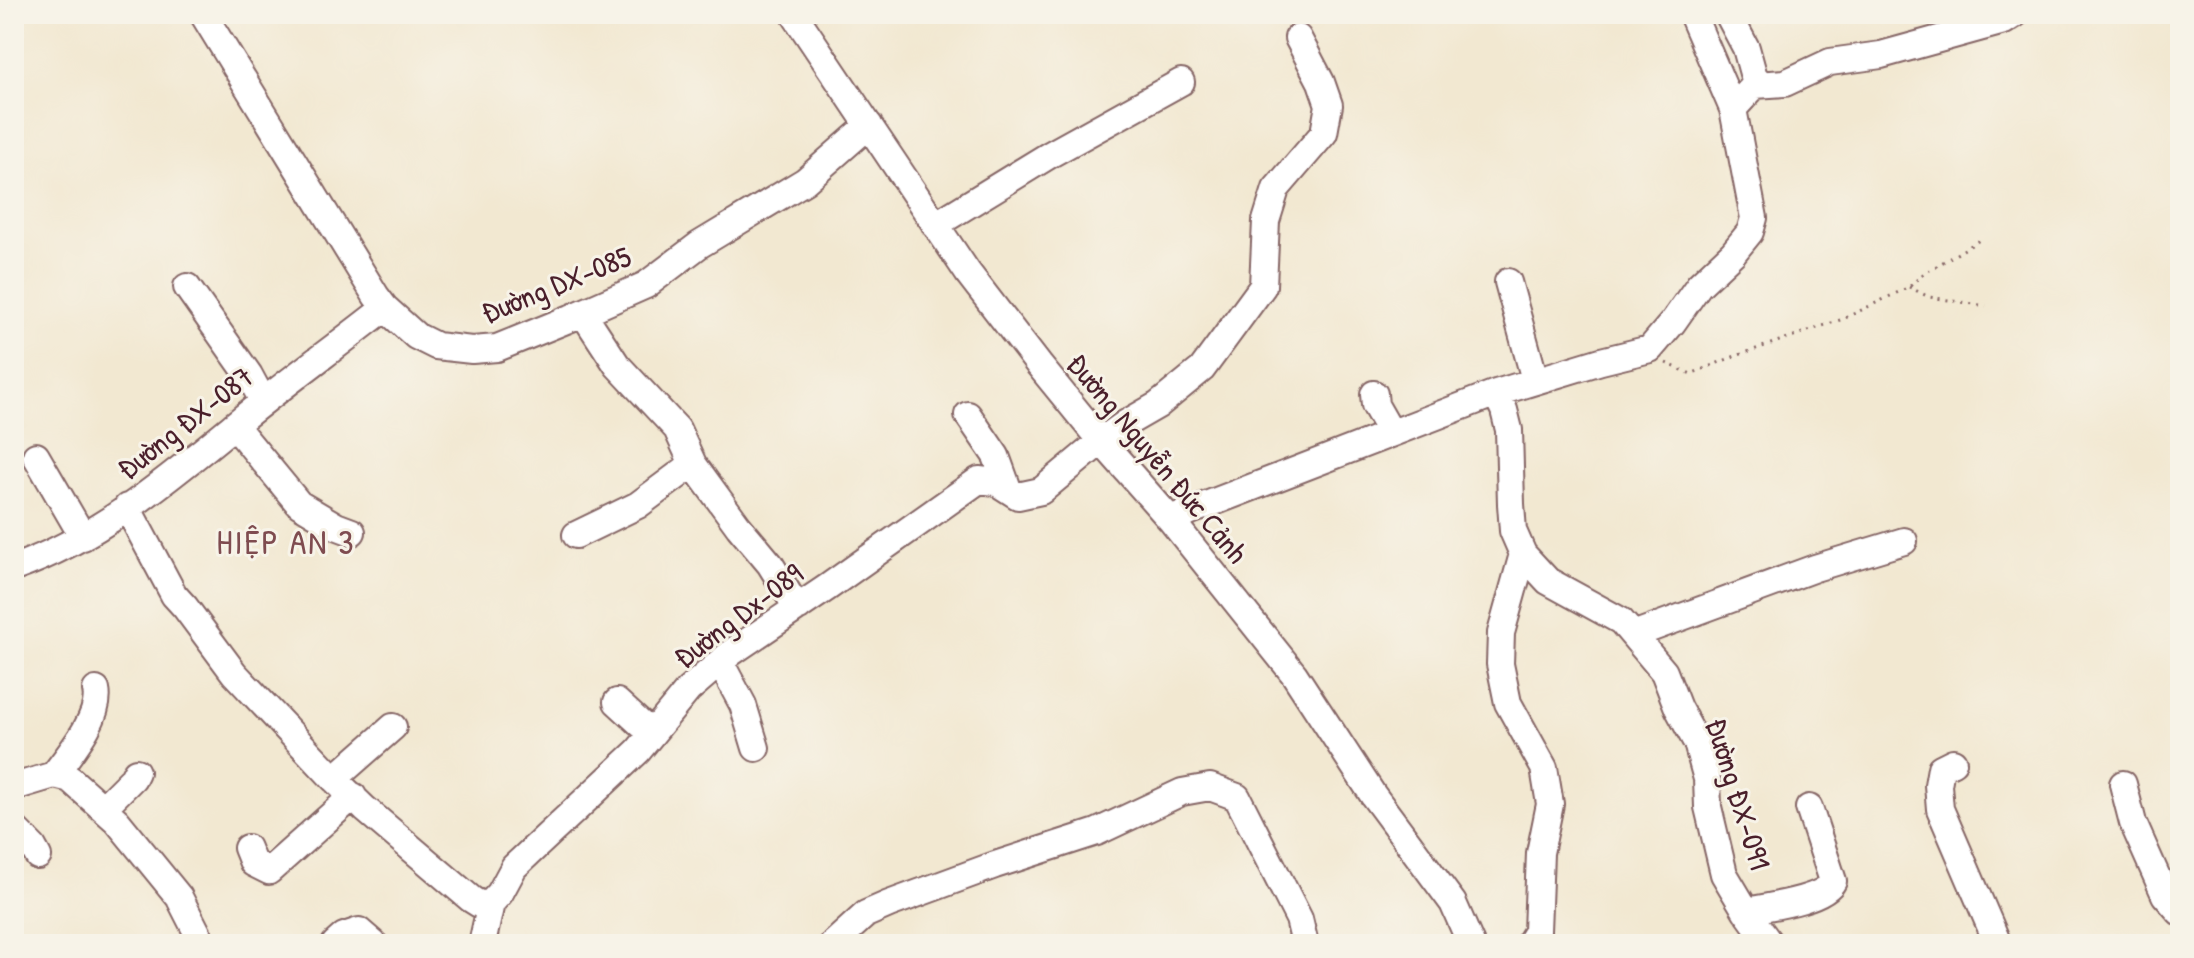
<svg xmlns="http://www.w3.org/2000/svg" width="2194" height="958" viewBox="0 0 2194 958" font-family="'Patrick Hand',sans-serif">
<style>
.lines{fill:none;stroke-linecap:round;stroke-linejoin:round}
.minor-casing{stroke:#856565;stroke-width:30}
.path{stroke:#856565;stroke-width:3;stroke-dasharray:2 6;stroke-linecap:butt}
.minor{stroke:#fff;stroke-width:26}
.labels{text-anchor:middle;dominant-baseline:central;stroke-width:6;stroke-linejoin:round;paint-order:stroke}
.street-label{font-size:30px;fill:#4a1f2b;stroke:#f7f3e8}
.quarter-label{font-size:34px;letter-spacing:2px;fill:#7f4c50;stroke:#f7f3e8}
</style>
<rect width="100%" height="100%" fill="#f7f3e8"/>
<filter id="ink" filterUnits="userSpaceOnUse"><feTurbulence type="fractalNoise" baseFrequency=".0125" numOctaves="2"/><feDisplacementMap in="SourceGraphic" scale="16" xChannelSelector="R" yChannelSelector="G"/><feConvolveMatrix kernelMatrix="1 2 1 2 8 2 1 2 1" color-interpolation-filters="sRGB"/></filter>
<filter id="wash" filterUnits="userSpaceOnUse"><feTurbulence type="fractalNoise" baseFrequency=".006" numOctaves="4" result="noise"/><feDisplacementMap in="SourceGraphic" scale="32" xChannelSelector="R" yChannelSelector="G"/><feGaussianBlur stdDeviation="1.8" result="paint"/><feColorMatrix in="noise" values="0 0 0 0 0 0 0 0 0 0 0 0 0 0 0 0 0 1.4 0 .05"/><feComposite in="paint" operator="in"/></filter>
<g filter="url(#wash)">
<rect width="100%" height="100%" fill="#f2e8d1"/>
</g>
<g filter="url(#ink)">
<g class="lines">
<!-- minor casing -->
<g class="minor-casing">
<path id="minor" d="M203,14L376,296L385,308L416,336L436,346L472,350L497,348L571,318L646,285L699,245L805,181L869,125
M794,14L968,273L1039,365L1101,441L1170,519L1294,674L1373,795L1453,903L1471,944
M1728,14L1746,48L1754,77L1762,84
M1733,109L1755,85L1785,83L1830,62L1881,55L2004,21L2015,14
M935,225L1051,154L1181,82
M1508,282L1535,380
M187,287L249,375L263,401
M583,313L617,365L677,429L693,464L739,527L770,564L791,598L799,607
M1496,393L1504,410L1509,430L1511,504L1513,531L1523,554L1548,581L1621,621L1664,672L1678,708L1697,743L1707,779L1708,807L1724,874L1746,911L1770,944
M1374,394L1375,405L1391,433
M968,415L996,456L1008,489
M234,425L299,504L336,526L352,532
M36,456L83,537
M127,507L174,595L185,607L234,673L334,779L365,809L471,899L479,904L491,903
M1170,519L1496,393L1601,361L1650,349L1673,322L1699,285L1733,253L1750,232L1754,218L1733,109L1692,14
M576,535L638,505L693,464
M1523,554L1501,633L1500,664L1508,703L1544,768L1550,804L1540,853L1537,931L1529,944
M14,568C102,537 173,475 244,417C290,380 338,345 385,308
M1633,635L1815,568L1904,541
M720,662L743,705L756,748
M617,702L642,725L655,730
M1953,762L1941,768L1938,785L1940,809L1998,944
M54,775C69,754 102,716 96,690
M334,779L393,727
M2123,784L2133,823L2165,895L2180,912
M14,787L54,775L70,779L117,821L179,897L203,944
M103,808L133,778L136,772
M14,828L33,847L38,856
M247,848L253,863L269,871L353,796
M1746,911C1766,907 1824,900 1833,881L1809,808
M335,944L344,936L359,931L374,944
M482,944L491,903L500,893L514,867L638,751L688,690L732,652L828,587L979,480L996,482L1018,496L1041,491L1101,441L1125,424L1158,405L1202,369L1263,286L1266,221L1276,189L1324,133L1329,105L1321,82L1298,38
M833,944L866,914L889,904L995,865L1097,832L1182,792L1210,787L1237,797L1299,919L1305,944"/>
</g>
<!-- path -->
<path class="path" d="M1909,287L1929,297L1986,306
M1666,363L1691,374L1730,358L1843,319L1909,287L1923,274L1983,238"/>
<!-- minor -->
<use href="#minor" class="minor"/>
</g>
</g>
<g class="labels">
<!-- street labels -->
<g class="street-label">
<text transform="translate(556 284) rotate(-22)">Đường DX-085</text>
<text transform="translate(185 422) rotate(-38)">Đường ĐX-087</text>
<text transform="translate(1158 458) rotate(50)">Đường Nguyễn Đức Cảnh</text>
<text transform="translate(738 615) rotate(-37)">Đường Dx-089</text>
<text transform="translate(1739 794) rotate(73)">Đường ĐX-091</text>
</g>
<!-- quarter labels -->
<g class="quarter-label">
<text x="286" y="542">HIỆP AN 3</text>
</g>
</g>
<!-- margin -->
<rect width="2194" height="958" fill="none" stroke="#f7f3e8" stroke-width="48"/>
</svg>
